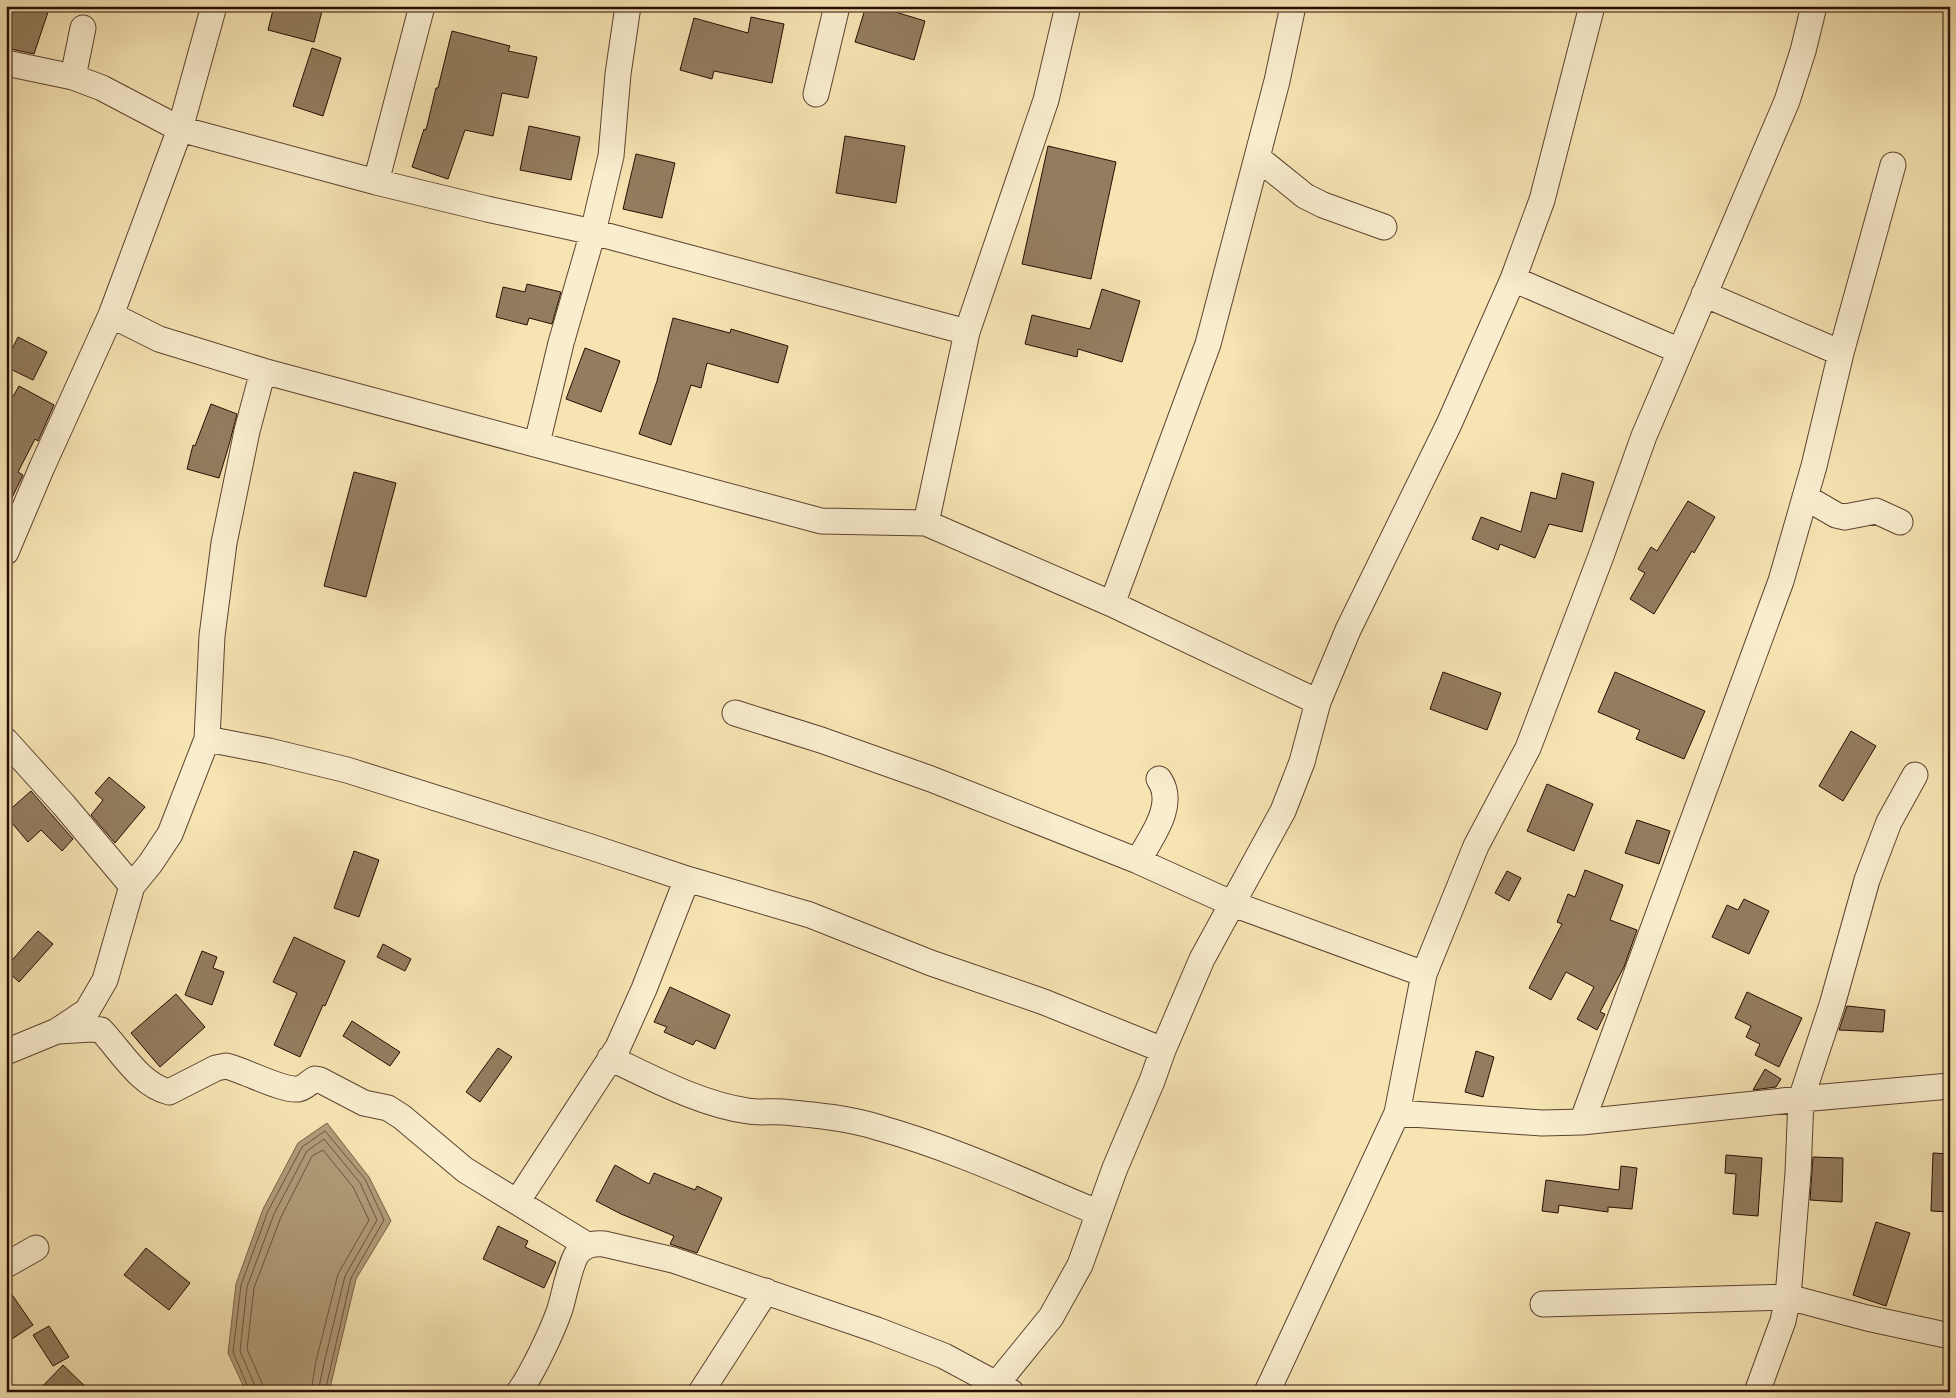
<svg xmlns="http://www.w3.org/2000/svg" width="1956" height="1398" viewBox="0 0 1956 1398" font-family="'IM FELL Great Primer',serif">
<style>
.water{fill:#b09b78;stroke:#7a624a}
.lines{fill:none;stroke-linecap:round;stroke-linejoin:round}
.shore{stroke:#6c543e;stroke-width:1}
.building{fill:#937d5f;stroke:#280d04}
.minor-casing{stroke:#5c4330;stroke-width:27}
.minor{stroke:#f9edce;stroke-width:25}
</style>
<rect width="100%" height="100%" fill="#f6e4b3"/>
<filter id="stains"><feTurbulence type="fractalNoise" baseFrequency=".004" numOctaves="4"/><feColorMatrix values="0 0 0 0 .2 0 0 0 0 .09 0 0 0 0 .02 0 0 0 .5 -.17"/></filter>
<radialGradient id="worn" r=".72"><stop offset=".6" stop-color="#630" stop-opacity="0"/><stop offset="1" stop-color="#630" stop-opacity=".3"/></radialGradient>
<!-- water -->
<path class="water" d="M327,1123L369,1177L391,1221L356,1279L329,1392H246L228,1353L236,1284L263,1209L298,1143Z"/>
<g class="lines">
<!-- shore -->
<path class="shore" d="M250,1392L233,1352L241,1285L268,1211L302,1147L325,1131L365,1179L384,1220L351,1278L325,1392
M256,1392L255,1386L240,1351L247,1287L274,1214L307,1151L324,1139L360,1183L377,1220L345,1276L324,1363L318,1392
M264,1392L262,1383L247,1349L254,1288L281,1217L312,1156L323,1150L353,1187L369,1220L338,1274L316,1361L311,1392"/>
</g>
<!-- building -->
<path class="building" d="M15,6H50L34,54L6,48V32Z
M274,6H304L322,11L314,42L268,30Z
M866,6H876L925,21L914,60L855,42Z
M751,17L784,24L772,83L714,71L712,79L680,70L694,18L748,33Z
M452,31L510,46L508,51L537,57L528,98L502,93L493,136L465,130L448,179L412,167L424,129L426,130L436,88H438Z
M312,48L341,58L323,116L293,106Z
M529,126L580,137L571,180L520,170Z
M845,136L905,146L896,203L836,193Z
M1048,146L1116,162L1091,279L1022,264Z
M636,154L675,163L662,218L623,209Z
M527,284L561,292L552,324L529,318L527,325L496,317L503,287L525,292Z
M1102,289L1140,301L1122,362L1078,349L1077,357L1025,344L1032,315L1090,329Z
M673,318L730,333L731,329L788,346L778,383L707,363L701,388L691,385L671,445L639,434L657,381Z
M18,337L47,352L33,380L6,367V361Z
M585,348L620,361L601,412L566,399Z
M19,386L54,405L38,441L35,439L18,472L23,475L6,510V409Z
M211,404L237,414L229,445L219,478L187,469L193,445L195,446Z
M354,472L396,483L366,597L324,586Z
M1562,473L1594,482L1582,532L1549,524L1535,558L1500,544L1498,550L1472,539L1481,517L1521,532L1531,492L1556,499Z
M1688,501L1715,517L1694,553L1692,551L1654,614L1630,599L1645,573L1638,569L1651,547L1657,551Z
M1443,672L1501,693L1487,730L1430,709Z
M1615,672L1705,711L1684,759L1636,739L1640,730L1598,712Z
M1851,731L1876,746L1843,801L1819,786Z
M109,777L145,807L115,843L91,815L103,800L95,793Z
M1547,784L1593,804L1574,851L1527,831Z
M31,791L73,839L62,851L41,830L28,842L6,816V813Z
M1637,820L1670,831L1659,864L1625,853Z
M354,851L379,860L359,917L334,908Z
M1585,870L1623,885L1610,920L1637,930L1624,967L1600,1012L1605,1014L1597,1030L1577,1019L1594,987L1566,972L1551,1000L1529,988L1562,924L1557,922L1568,894L1575,897Z
M1507,871L1521,878L1509,901L1495,893Z
M1744,899L1769,911L1749,954L1712,937L1727,905L1738,910Z
M38,931L53,944L19,982L6,970V967Z
M294,937L345,961L325,1006L323,1005L300,1057L274,1045L297,993L273,982Z
M383,944L411,959L405,971L377,957Z
M202,951L217,957L213,968L224,972L212,1005L185,995Z
M670,987L730,1015L715,1049L696,1040L693,1045L664,1032L667,1027L654,1022Z
M1747,992L1802,1018L1779,1067L1755,1055L1760,1044L1746,1037L1751,1026L1735,1018Z
M176,994L205,1027L160,1067L131,1033Z
M1847,1006L1885,1010L1883,1032L1839,1030Z
M352,1021L400,1052L390,1066L343,1036Z
M498,1048L512,1057L480,1102L466,1092Z
M1476,1051L1494,1057L1483,1097L1465,1092Z
M1765,1069L1781,1079L1776,1087L1753,1090Z
M1933,1153L1950,1154V1212L1931,1211Z
M1726,1155L1762,1158L1758,1216L1733,1214L1736,1174L1725,1173Z
M1813,1157L1843,1158L1842,1202L1810,1200Z
M615,1165L649,1184L654,1173L695,1190L697,1186L722,1198L697,1253L670,1244L674,1236L621,1214L596,1201Z
M1621,1166L1637,1168L1632,1209L1608,1207V1212L1559,1205L1558,1213L1542,1211L1546,1180L1619,1190Z
M1876,1222L1910,1233L1886,1306L1853,1295Z
M498,1226L528,1241L525,1247L556,1262L544,1288L483,1259Z
M146,1248L190,1283L169,1310L124,1275Z
M6,1286L33,1325L6,1343Z
M49,1326L69,1357L53,1366L33,1335Z
M63,1365L91,1392H37Z"/>
<g class="lines">
<!-- minor casing -->
<g class="minor-casing">
<path id="minor" d="M6,63L73,77L102,88L180,129L376,182L487,209L593,232L967,332
M73,77L83,28
M816,94L837,6
M1258,158L1305,196L1323,205L1384,227
M376,182L422,6
M1513,279L1680,351
M1704,294L1841,353L1893,165
M111,315L159,339L263,371L821,521L926,523L1112,604L1318,702
M537,443L561,343L593,232L611,156L618,74L628,6
M1805,497L1836,515L1845,517L1876,511L1900,522
M926,523L967,332L1046,100L1068,6
M6,552L42,467L111,315L180,129L214,6
M1112,604L1208,344L1277,81L1293,6
M735,713L821,740L931,779L1138,861L1233,904L1424,974
M207,739L269,751L347,770L591,847L687,879L810,915L931,963L1044,1002L1163,1050
M6,741L63,804L132,886
M1138,861C1151,837 1177,805 1159,779
M58,1031L92,1029L101,1030C121,1051 140,1085 169,1092L216,1068L226,1066C244,1070 282,1091 298,1089C305,1088 309,1082 315,1079L320,1080L364,1103L388,1108L402,1117L465,1170L587,1245
M6,1052L57,1031L87,1011L105,980L132,886L150,864L170,834L207,739L212,636L224,543L247,431L263,371
M610,1058C654,1079 700,1104 748,1111C760,1113 771,1111 783,1112C815,1115 848,1118 880,1128C955,1149 1027,1183 1099,1213
M1397,1113L1542,1123L1582,1122L1801,1099L1950,1086
M1582,1122L1781,581L1814,466L1841,353
M517,1202L618,1047L644,989L687,879
M6,1265L36,1248
M1543,1304L1788,1297L1867,1318L1950,1336
M519,1392C533,1372 552,1332 560,1309C564,1296 570,1264 577,1254C584,1245 593,1243 604,1244L673,1260L877,1330L944,1356L1011,1392
M701,1392L766,1291
M990,1392L1051,1317L1080,1265L1115,1168L1152,1081L1163,1050L1202,959L1283,811L1302,762L1318,702L1348,630L1449,424L1513,279L1542,200L1592,6
M1267,1392L1397,1113L1424,974L1476,846L1528,748L1601,556L1644,436L1787,101L1803,51L1814,6
M1757,1392L1783,1321L1788,1297L1798,1173L1801,1099L1832,1005L1867,880L1889,822L1915,775"/>
</g>
<!-- minor -->
<use href="#minor" class="minor"/>
</g>
<!-- margin -->
<rect width="1956" height="1398" fill="none" stroke="#f6e4b3" stroke-width="25"/>
<rect x="8" y="8" width="1941" height="1383" fill="none" stroke="#280d04" stroke-width="2.5"/>
<rect x="12" y="12" width="1931" height="1373" fill="none" stroke="#280d04"/>
<rect width="100%" height="100%" filter="url(#stains)"/>
<rect width="100%" height="100%" fill="url(#worn)"/>
</svg>
